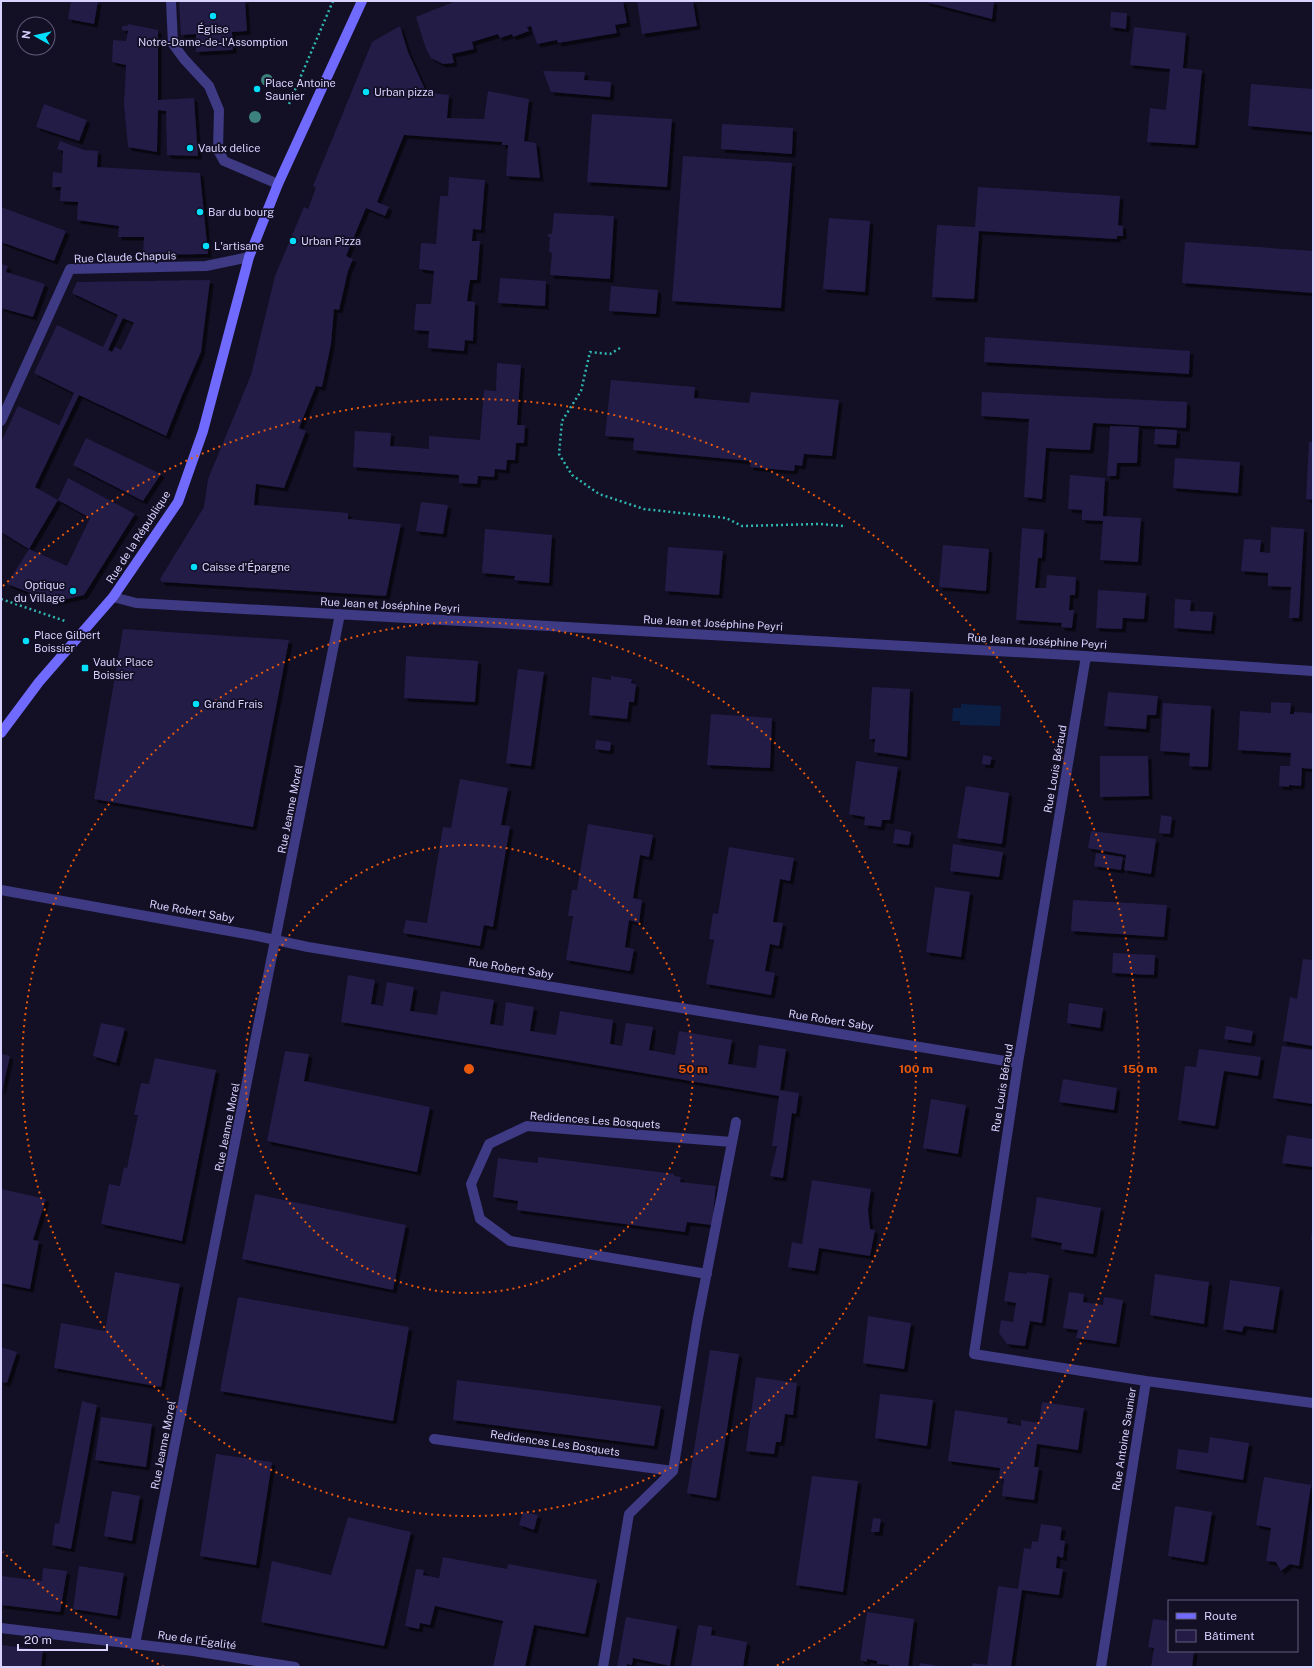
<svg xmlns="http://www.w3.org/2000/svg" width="1314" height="1668" viewBox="0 0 1314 1668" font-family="'Public Sans',sans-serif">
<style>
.water{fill:#0c2046}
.building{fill:#241b46;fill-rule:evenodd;filter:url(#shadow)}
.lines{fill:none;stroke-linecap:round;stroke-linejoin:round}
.path{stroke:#2fb6b0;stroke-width:2.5;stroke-dasharray:2 3;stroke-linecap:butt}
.street{stroke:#3e3a84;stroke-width:10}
.secondary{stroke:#706aff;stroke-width:10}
.tree{fill:#3c817b}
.ring{fill:none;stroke:#e8590c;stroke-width:2;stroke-dasharray:2 4}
.poi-dot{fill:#01dffd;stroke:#130f25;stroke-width:1.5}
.labels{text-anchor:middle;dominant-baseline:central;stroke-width:3.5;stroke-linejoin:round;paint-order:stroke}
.poi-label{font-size:11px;fill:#d8d2ff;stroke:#130f25;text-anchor:start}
.street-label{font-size:11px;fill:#d8d2ff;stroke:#130f25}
.centre{fill:#e8590c;stroke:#130f25;stroke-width:2}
.ring-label{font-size:12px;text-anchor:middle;font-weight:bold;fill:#e8590c;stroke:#130f25;stroke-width:3.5;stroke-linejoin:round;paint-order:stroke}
</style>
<defs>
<filter id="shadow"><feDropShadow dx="3.5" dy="3.5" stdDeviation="0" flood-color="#0009"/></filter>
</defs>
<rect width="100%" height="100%" fill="#130f25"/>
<!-- water -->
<path class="water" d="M961,704L1001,706L1000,726L960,725V721H952L953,708H961Z"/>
<!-- building -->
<path class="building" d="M71,1H98L94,24L68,19Z
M179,1H245L247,31L232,32L233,50L196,52V34L181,35Z
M456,1H623L627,23L615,25L617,33L558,43L557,40L537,44L531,26L527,27L529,31L513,37L512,34L500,38L498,34L472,42L474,49L452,54L454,63L443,64L431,58L426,49L416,17Z
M637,1H693L697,26L642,34Z
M926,1H994L992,19L926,2Z
M1111,12L1127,13L1126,29L1110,27Z
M128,24L158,30V100L194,98L198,156L167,155L166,111L158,110L157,152L128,147L124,104L126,65L112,62L113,40L126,41L128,31L122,30V26H127Z
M400,26L408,52L424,87L423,92L449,95L447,118L484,119L488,91L529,99L524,141L536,143L540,178L506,176L508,145H502V142L404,135L377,202L389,207L385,216L366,208L346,256L353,259L348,271L339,310L334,309L331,344L322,387L316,386L299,428L306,431L284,488L256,484L254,505L348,513V519L401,524L386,596L162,582L160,579L204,507L208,479L251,375L275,276L304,207L308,209L316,188L313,186L372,42Z
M1134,27L1186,33L1183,68L1202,70L1195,145L1147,142L1150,108L1166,110L1170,69L1130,65Z
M543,71L585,72L584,80L611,82L610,97L551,92Z
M1251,84L1313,89V132L1248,126Z
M44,104L87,120L79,141L36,127Z
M592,114L672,119L667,187L587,182Z
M722,124L793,128L792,154L721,149Z
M60,141L84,150L98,151L97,167L200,173L208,254L143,255L144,237H118L119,226L77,220L78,202L60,201L61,187H52L53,172L62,173L63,151L57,149Z
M683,156L792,163L781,308L672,301Z
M449,177L485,180L481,230L473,229L472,241H480L477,280H470L467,301L475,302L473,341L465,340L464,351L428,348L429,331L414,330L416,304H431L434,271L419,269L421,243L436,244L440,196H448Z
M978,187L1120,196L1118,225L1123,226V236H1117V239L979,231L974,299L932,297L937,225L975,227Z
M1,207L66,231L54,261L1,242Z
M554,213L614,216L610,279L550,275L552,253L549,252L550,237H548V234H552Z
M829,218L870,221L865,292L823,289Z
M1185,242L1313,251V293L1182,283Z
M1,264L8,266L6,272L45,284L33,317L1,308Z
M500,278L546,281L545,306L498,303Z
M210,280L201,352L181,398L166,436L79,395L35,487L58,500L29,549L1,532V442L18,406L59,425L74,393L34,373L57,325L103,347L118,315L72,293L77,282ZM123,318L134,323L121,350L115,347L112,352L108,350Z
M611,286L658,290L656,314L609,311Z
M985,337L1190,351L1189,374L984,362Z
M497,363L521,365L517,425H525L524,443H516L515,460H507L506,470L495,469L494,477L478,476L477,484L459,483V475L353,467L355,431L391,433L390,446L409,447L429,449V436L480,440L484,390L496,391Z
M611,380L695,387L694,398L749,403L751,392L839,400L832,456L804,454L802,466L795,465L794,471L750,467L751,461L633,450L634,438L605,436Z
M982,392L1187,402L1186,428L1093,423L1090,450L1046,448L1042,499L1024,497L1029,419L981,416Z
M1110,426L1139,427L1137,463H1117L1116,476H1107Z
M1155,429L1177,430L1176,445L1154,444Z
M86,438L161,474L143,501L73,465Z
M1309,442H1313V500L1306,499Z
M1175,458L1240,462L1238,493L1173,488Z
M1070,475L1105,478L1103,516L1141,518L1138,562L1100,560L1103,521L1082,520V510L1068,509Z
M68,478L135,514L84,595L54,602L7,584L29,549L67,566L90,518L58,500Z
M421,502L448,505L443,534L416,531Z
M1271,527L1304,529L1299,618H1289L1291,587L1268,586V573L1241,571L1244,539L1261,540L1260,552L1270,553Z
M1022,528L1044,530L1042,558H1038L1035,588H1046L1047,575L1076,577L1075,595H1070L1069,610H1074L1072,628L1061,627L1062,623L1016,620Z
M485,529L552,535L549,583L514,580L515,576L482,573Z
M943,545L989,549L986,591L939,587Z
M668,547L723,551L719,595L665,591Z
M1098,590L1146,593L1144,619L1123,618L1122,629L1096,628Z
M1175,599L1191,600L1190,611L1213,612L1211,631L1174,628Z
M123,629L289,640L253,827L94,799Z
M406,656L478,661L475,702L404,698Z
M518,669L544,672L531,766L506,763Z
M611,676L632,679L631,683L636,684L634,702H629L627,719L589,715L592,677L611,680Z
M872,687L910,689L907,757L874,752L875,739H869Z
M1108,692L1158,696L1156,715H1147L1146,729L1104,726Z
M1271,702L1291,703L1290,714H1294V712L1313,713V769L1302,768L1301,786L1289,785V787L1279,786L1280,766H1290L1291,753L1238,750L1240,711L1271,713Z
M1163,703L1211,706L1208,767L1189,766L1190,753L1160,751Z
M711,714L772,718L770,768L707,765Z
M596,740L611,742L610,751L595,749Z
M983,755L992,757L990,765L982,764Z
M1100,756H1148L1149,796L1100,797Z
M856,761L898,767L890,820H882L881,827L864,825L865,817L849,814Z
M460,779L508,788L501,825L510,826L493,927L484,925L480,946L403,933L406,920L427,923L443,827L451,828Z
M966,786L1009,793L1002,844L957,838Z
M1161,815L1172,817L1170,834L1159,833Z
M588,824L653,835L649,857L640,855L633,898L642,900L639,923L629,920L625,947L634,949L630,971L566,960L573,916H568L572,890H577Z
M895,829L911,832L909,845L893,843Z
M1091,831L1156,839L1151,874L1124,870L1126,855L1088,848Z
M953,844L1003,852L999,877L950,871Z
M729,847L794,858L790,881L780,879L773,922L783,923L779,946L770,944L765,971L775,973L771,995L706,984L714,940L709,939L713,913L718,914Z
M1096,853L1123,857L1121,870L1094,866Z
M935,887L970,892L961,957L926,952Z
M1073,900L1167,905L1164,937L1071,931Z
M1113,953L1155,955L1154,975L1112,973Z
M1303,959L1313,960V1046L1283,1041L1290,997L1297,999Z
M348,975L375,980L371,1004L383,1006L387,982L414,987L410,1011L437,1015L441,991L494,1000L490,1024L503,1026L506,1002L534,1007L530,1031L556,1035L560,1011L613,1020L610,1044L622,1046L626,1023L653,1027L649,1050L675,1055L679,1031L732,1040L728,1064L741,1066L756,1068L759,1045L786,1049L780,1090L799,1093L796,1114L792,1113L783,1178L770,1176L777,1146H772L779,1096L341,1022Z
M1069,1003L1103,1008L1100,1028L1067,1023Z
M101,1023L125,1028L116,1063L93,1056Z
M1226,1026L1253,1031L1251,1043L1224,1039Z
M1282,1046L1313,1050V1104L1273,1098Z
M1199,1049L1261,1057L1258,1076L1224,1071L1215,1126L1178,1120L1185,1066L1196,1067Z
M285,1051L309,1054L304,1081L430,1107L417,1172L267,1141Z
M1,1054L10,1056L2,1091H1Z
M155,1058L216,1070L182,1241L101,1224L109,1184L120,1186L124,1167L127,1168L138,1115H134L141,1083L149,1084Z
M1063,1079L1117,1088L1114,1110L1059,1102Z
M931,1099L966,1105L958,1154L923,1148Z
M1287,1135L1313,1139V1167L1282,1163Z
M538,1157L674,1174V1176L681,1177L680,1182L716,1186L712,1225L687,1222L685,1232L517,1210L518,1201L493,1197L498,1158L538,1163Z
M812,1180L871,1189L868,1210L870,1229L875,1230L870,1256L819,1248L815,1271L788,1267L792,1242L802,1244Z
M1,1189L46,1199L33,1240L39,1241L30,1289L1,1283Z
M255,1194L406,1225L393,1290L242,1259Z
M1037,1197L1101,1208L1093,1254L1061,1249L1062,1243L1031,1237Z
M1312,1231H1313V1240H1311Z
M115,1272L180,1284L161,1387L54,1368L61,1323L105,1331Z
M1009,1272L1027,1274V1272L1049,1275L1042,1323L1030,1321L1025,1346L1007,1344L999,1333L1001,1320L1013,1322L1016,1303L1004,1301Z
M1155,1274L1209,1282L1204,1324L1150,1315Z
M1230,1280L1280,1287L1273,1330L1244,1326L1242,1332L1223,1329Z
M1069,1292L1084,1294L1083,1302L1103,1305L1104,1297L1123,1300L1116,1344L1076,1338L1078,1330L1063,1328Z
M238,1297L409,1327L393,1421L220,1391Z
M868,1316L911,1323L904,1369L863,1363Z
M1,1347L17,1352L7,1383L1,1382Z
M710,1350L739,1354L716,1498L687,1493Z
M756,1377L797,1383L793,1415L785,1414L781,1442H776L774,1454L746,1451Z
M457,1380L661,1406L654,1446L453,1420Z
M880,1394L933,1400L927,1446L875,1438Z
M82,1401L97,1405L71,1549L52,1545L55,1523L59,1524Z
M1042,1402L1084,1408L1078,1450L1037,1444L1034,1467H1039L1034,1500L1002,1496L1004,1479H999L1000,1468L948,1461L955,1410L1008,1418L1007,1423L1021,1426V1420L1039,1423Z
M101,1417L152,1424L146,1467L95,1460Z
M1210,1437L1249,1443L1243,1480L1176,1469L1178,1449L1208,1453Z
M216,1454L272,1462L256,1565L200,1556Z
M812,1476L858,1481L843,1592L796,1585Z
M1264,1477L1311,1485L1299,1566L1290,1564L1281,1571L1276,1562L1266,1561L1271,1528L1256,1525Z
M112,1491L140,1496L132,1541L104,1536Z
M1175,1506L1212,1512L1204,1562L1168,1556Z
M523,1512L538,1515L534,1530L519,1525Z
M348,1517L411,1532L384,1646L261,1622L272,1561L331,1575Z
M873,1518L881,1519L879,1532H871Z
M1041,1524L1062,1527L1060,1540L1065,1541L1063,1558L1057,1556L1056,1568L1063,1569L1059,1595L1022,1590L1011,1667H972L973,1663L987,1665L998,1586L1018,1589L1024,1548L1031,1549L1032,1541L1038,1542Z
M443,1557L507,1569L508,1564L597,1580L585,1634L534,1625L525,1667H493L503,1621L435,1606L430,1625L420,1623L419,1629L405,1626L416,1569L424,1570L423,1575L439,1578Z
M79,1566L124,1573L117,1616L73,1609Z
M43,1568L67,1571L60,1612L1,1605V1576L42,1581Z
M867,1612L914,1619L908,1667L889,1666V1665L877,1664V1661L867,1659V1662L860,1660Z
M626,1617L677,1626L670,1666L633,1658L632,1665L627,1664V1667H617Z
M1153,1619L1169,1621V1651H1194L1192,1667H1151L1154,1648L1148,1647Z
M698,1625L712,1627L711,1635L747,1642L743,1667H691Z
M1,1645L43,1650L41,1667H1Z
M920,1663L939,1666V1667H919Z"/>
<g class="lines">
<!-- path -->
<path class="path" d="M289,104L333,1
M620,348L610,354L590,352L581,391L562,421L559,454L572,475L599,494L644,509L726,518L742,526L820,524L844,526
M1,599L65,621"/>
<!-- street -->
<path class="street" d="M171,1L173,44L184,59L209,86L219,110L218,150L224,161L278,184
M1,421L70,269L206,266L249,257
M113,597L136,603L1086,656L1313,671
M1086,656L1018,1063L974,1354L1146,1381L1313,1403
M1,890L252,935L308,947L1018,1063
M707,1274L510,1241L480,1219L471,1184L489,1144L527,1126L732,1142
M434,1439L673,1471
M1,1628L193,1651L295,1667
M135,1644L340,614
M603,1667L629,1514L673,1471L697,1323L736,1122
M1101,1667L1146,1381"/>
<!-- secondary -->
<path class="secondary" d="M1,733L39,682L113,597L178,502L203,431L249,257L278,184L362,1"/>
</g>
<!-- trees -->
<g class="tree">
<circle cx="267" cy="80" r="6"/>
<circle cx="255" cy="117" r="6"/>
</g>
<!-- distance rings -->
<g class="ring">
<circle cx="469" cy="1069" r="224"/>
<circle cx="469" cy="1069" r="447"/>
<path d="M164 1667A671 671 0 0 1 3 1552M3 586A671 671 0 1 1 774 1667"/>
</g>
<!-- markers -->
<g class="poi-dot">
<circle cx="213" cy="16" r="4"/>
<circle cx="257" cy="89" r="4"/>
<circle cx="366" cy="92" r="4"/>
<circle cx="190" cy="148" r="4"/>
<circle cx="200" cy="212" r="4"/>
<circle cx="293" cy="241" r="4"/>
<circle cx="206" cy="246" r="4"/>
<circle cx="194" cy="567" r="4"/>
<circle cx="73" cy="591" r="4"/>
<circle cx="26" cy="641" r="4"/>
<rect x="81" y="664" width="8" height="8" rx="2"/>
<circle cx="196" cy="704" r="4"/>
</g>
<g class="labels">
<!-- poi labels -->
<g class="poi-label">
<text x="213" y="29" text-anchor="middle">Église<tspan x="213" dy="13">Notre-Dame-de-l'Assomption</tspan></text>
<text x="265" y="83">Place Antoine<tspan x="265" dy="13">Saunier</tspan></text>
<text x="374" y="92">Urban pizza</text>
<text x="198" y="148">Vaulx delice</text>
<text x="208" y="212">Bar du bourg</text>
<text x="301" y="241">Urban Pizza</text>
<text x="214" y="246">L'artisane</text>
<text x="202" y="567">Caisse d'Épargne</text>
<text x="65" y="585" text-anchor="end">Optique<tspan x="65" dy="13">du Village</tspan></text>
<text x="34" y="635">Place Gilbert<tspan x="34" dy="13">Boissier</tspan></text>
<text x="93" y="662">Vaulx Place<tspan x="93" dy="13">Boissier</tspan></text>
<text x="204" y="704">Grand Frais</text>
</g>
<!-- street labels -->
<g class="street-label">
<text transform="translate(125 257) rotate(-2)">Rue Claude Chapuis</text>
<text transform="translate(138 537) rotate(-57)">Rue de la République</text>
<text transform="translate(390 605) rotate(3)">Rue Jean et Joséphine Peyri</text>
<text transform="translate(713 623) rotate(3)">Rue Jean et Joséphine Peyri</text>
<text transform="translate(1037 641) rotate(3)">Rue Jean et Joséphine Peyri</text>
<text transform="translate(1055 769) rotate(-80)">Rue Louis Béraud</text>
<text transform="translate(290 809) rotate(-79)">Rue Jeanne Morel</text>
<text transform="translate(192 911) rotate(10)">Rue Robert Saby</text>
<text transform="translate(511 968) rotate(9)">Rue Robert Saby</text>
<text transform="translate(831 1020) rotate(9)">Rue Robert Saby</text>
<text transform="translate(1002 1088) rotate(-81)">Rue Louis Béraud</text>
<text transform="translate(595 1120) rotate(4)">Redidences Les Bosquets</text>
<text transform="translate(227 1127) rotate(-79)">Rue Jeanne Morel</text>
<text transform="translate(1124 1439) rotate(-81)">Rue Antoine Saunier</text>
<text transform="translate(555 1443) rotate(8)">Redidences Les Bosquets</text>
<text transform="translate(163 1445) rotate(-79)">Rue Jeanne Morel</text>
<text transform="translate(197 1640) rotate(8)">Rue de l'Égalité</text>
</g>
</g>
<circle cx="469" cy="1069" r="6" class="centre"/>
<g class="ring-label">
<text x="693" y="1073">50 m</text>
<text x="916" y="1073">100 m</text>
<text x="1140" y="1073">150 m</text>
</g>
<!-- border -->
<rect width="1314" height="1668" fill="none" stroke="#d8d2ff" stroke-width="4"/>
<!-- legend -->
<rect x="1168" y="1600" width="130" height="52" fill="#130f25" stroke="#625d7c"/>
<rect x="1176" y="1613" width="20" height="6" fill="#706aff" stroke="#625d7c"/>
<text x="1204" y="1620" font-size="12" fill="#d8d2ff">Route</text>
<rect x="1176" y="1630" width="20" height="12" fill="#241b46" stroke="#625d7c"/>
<text x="1204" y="1640" font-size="12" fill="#d8d2ff">Bâtiment</text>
<!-- north arrow -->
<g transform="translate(36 36) rotate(278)"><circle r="19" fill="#130f25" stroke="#625d7c"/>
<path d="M0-3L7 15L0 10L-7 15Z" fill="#01dffd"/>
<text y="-6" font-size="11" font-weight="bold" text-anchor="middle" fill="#d8d2ff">N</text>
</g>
<!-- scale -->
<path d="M18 1644v6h89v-6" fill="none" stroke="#d8d2ff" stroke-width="2"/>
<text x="24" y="1644" font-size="12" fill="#d8d2ff" stroke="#130f25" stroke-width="3" paint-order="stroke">20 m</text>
</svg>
